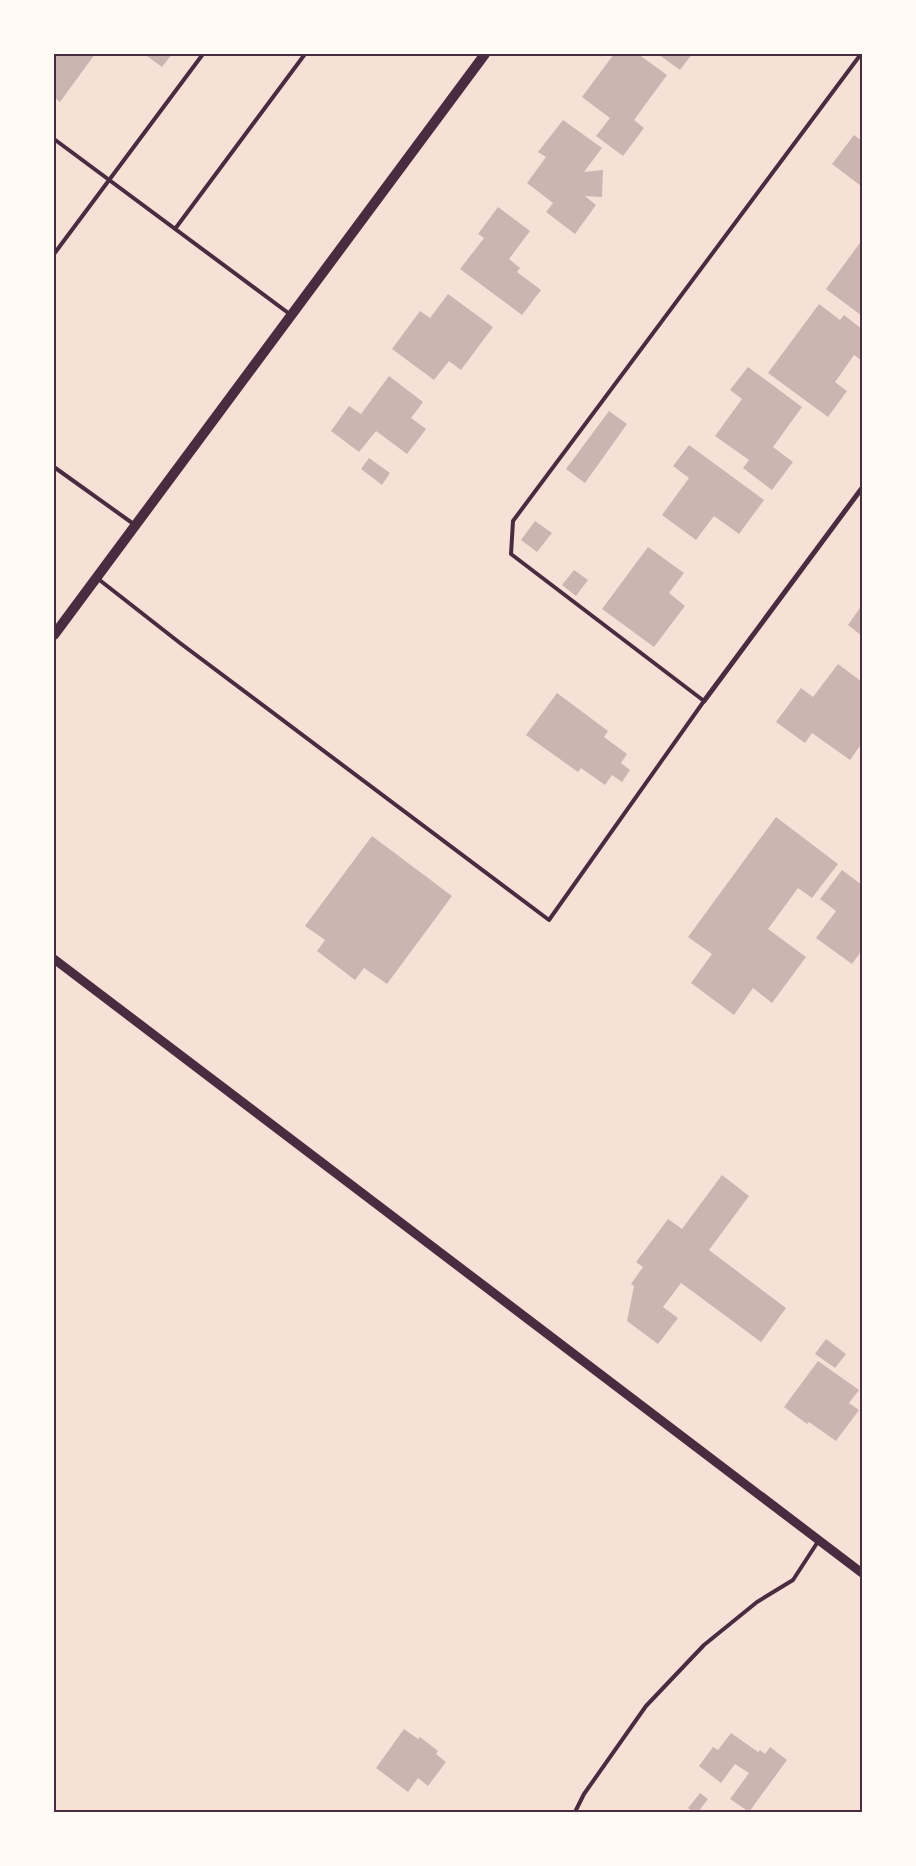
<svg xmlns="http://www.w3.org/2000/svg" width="916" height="1866" viewBox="0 0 916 1866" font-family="Georgia,serif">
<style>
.building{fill:#ccb4b1}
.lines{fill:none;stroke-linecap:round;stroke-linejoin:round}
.service{stroke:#4a2c40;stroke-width:4}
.minor{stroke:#4a2c40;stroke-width:5}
.tertiary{stroke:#4a2c40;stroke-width:9}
.secondary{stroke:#4a2c40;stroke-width:10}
.neatline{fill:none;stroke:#4a2c40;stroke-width:2}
</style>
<rect width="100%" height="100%" fill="#f7e1d7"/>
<!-- building -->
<path class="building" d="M54,54H95L60,102L54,97Z
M144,54H172L162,67Z
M614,54H638L667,75L634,120L644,128L623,156L596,136L610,118L582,97Z
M658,54H692L680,70Z
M563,120L602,148L584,172L603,170L602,197L585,196L596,205L575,234L546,212L553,203L527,183L546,157L538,152Z
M854,135L862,141L861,186L832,164Z
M498,207L530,231L509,259L520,268L517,272L541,290L522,315L460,269L484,238L478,234Z
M862,240V316L826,289Z
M448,294L493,327L461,370L449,361L434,380L392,349L420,311L430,318Z
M819,304L840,320L844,315L862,329V361L854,355L835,382L847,391L828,417L768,373Z
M748,367L802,407L773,447L793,462L772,490L743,468L749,460L715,436L742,399L730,390Z
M389,376L423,402L411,418L426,429L407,454L376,431L359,452L331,431L349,406L361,414Z
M609,411L627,424L585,483L566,469Z
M689,445L764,500L739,534L714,516L696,540L662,515L689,478L673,466Z
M369,458L390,473L382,485L361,469Z
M535,521L552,533L537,552L521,540Z
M648,547L684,573L669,593L685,606L654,647L602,609Z
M574,570L588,580L576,596L562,585Z
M862,605V636L848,625Z
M838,664L862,682V743L850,760L812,733L805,743L776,722L801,688L813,697Z
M557,693L608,731L604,737L627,754L621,763L630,770L622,782L612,775L605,785L581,768L578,772L526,735Z
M776,817L838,864L812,898L798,888L768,929L806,957L772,1003L753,988L734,1015L691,983L712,954L688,937Z
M372,836L452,896L387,984L364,968L355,980L317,951L325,940L305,926Z
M842,870L862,885V950L852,964L816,938L836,911L820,899Z
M722,1175L749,1196L709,1250L786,1308L761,1342L681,1283L663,1307L678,1318L658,1344L627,1321L634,1286L631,1284L643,1267L636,1262L668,1219L682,1229Z
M826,1339L846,1354L835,1368L815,1354Z
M818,1361L859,1390L849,1403L859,1410L836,1441L809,1422L807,1424L784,1407Z
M404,1729L418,1739L420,1737L438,1751L436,1754L446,1762L428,1786L418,1778L408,1792L376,1768Z
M731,1733L758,1752L760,1750L765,1754L770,1747L787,1760L749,1812L730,1799L749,1773L735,1764L721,1783L699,1766L713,1747L718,1750Z
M700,1793L708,1799L698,1812H693L688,1808Z"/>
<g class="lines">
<!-- service -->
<path class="service" d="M54,139L291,315
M175,229L305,54
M54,254L203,54
M54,467L135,525
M97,578L180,643L549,920L704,701L511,554L513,521L861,54
M575,1812L584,1794L646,1706L704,1645L757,1602L793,1580L819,1540"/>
<!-- minor -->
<path class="minor" d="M704,701L862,488"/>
<!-- tertiary -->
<path class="tertiary" d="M54,959L862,1573"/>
<!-- secondary -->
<path class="secondary" d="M54,635L485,54"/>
</g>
<!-- border -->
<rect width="916" height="1866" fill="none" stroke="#fffaf5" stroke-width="110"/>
<rect x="55" y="55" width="806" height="1756" class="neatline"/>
</svg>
